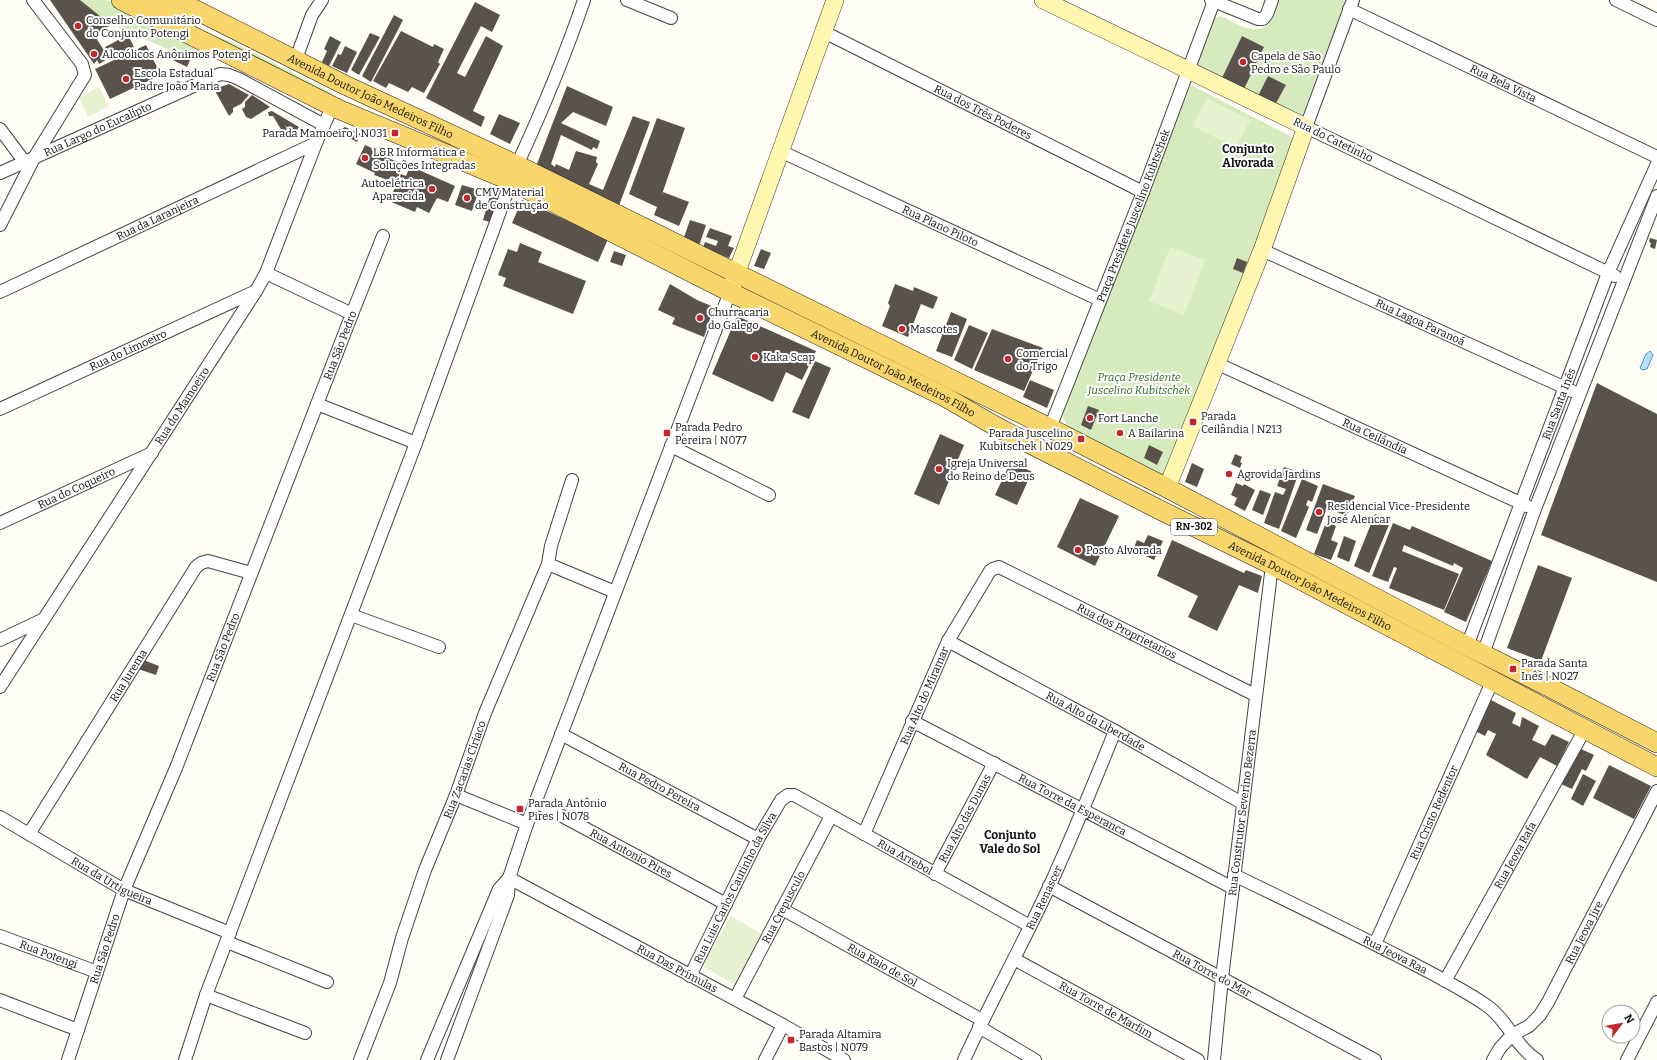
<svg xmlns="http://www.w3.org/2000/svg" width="1657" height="1060" viewBox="0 0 1657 1060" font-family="Bitter,serif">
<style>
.green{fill:#d5ebbd}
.pitch{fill:#e6f2cf}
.water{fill:#b9e0f7;stroke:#3f96cf}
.building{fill:#5a524d}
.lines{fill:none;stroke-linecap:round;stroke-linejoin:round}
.street-casing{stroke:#444;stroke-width:14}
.secondary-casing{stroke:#333;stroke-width:18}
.primary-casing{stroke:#222;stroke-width:20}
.street{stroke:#fff;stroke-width:12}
.secondary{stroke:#fff6b0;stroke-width:17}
.primary{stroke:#f9d66b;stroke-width:19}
.poi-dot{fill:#c4262e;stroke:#fff;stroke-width:1.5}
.labels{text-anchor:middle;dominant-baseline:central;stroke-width:4;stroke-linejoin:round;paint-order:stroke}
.shield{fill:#fff;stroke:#585858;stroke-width:1}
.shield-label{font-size:10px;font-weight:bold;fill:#111}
.poi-label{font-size:11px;fill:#111;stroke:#fff;text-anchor:start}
.street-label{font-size:11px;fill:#111;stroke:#fff}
.park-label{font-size:11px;font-style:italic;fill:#2f6b1f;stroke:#fff}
.neighbourhood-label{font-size:12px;font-weight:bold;fill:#111;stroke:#fff}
</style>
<rect width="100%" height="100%" fill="#fffdf5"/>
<!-- green -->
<path class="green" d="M80,0H106L198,45L190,60L116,25H111Z
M1277,0H1346L1301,119L1196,69L1214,18L1221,16C1236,23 1252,36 1268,25Z
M194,29L233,42L336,95L323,93Z
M1191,85L1296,139L1169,470L1162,477L1071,435L1062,415Z"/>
<!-- pitch -->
<path class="pitch" d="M99,87L109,106L88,117L79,97Z
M1207,98L1250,120L1236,148L1193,126Z
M1170,247L1205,260L1184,315L1149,301Z
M731,916L763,935L735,985L702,966Z"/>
<!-- water -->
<path class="water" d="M1650,351L1653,355L1647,369L1642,370L1640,368L1646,354Z"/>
<!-- building -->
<path class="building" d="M50,0H80L111,25L94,35L109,58L99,64L97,60L94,64Z
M475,2L500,15L492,32L481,26L457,73L465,77L486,36L503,46L473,111L485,117L481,127L426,98Z
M394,15L403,20L371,82L362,76Z
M401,31L433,47L434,44L444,49L438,62L440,64L424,93L412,87L408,92L389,83L386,88L373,81Z
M370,33L380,37L359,75L351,70Z
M128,35L134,47L111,59L105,47Z
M330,36L341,42L329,66L322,62L327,51L324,49Z
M1242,36L1264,47L1244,89L1222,78Z
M146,45L161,75L110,99L95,69Z
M345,46L357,52L347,73L332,66L338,54L341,55Z
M175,53L190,60L187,67L173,60Z
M1268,76L1286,85L1275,105L1258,96Z
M229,84L249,95L241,104L233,108V112L229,116L214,89Z
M567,86L613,107L606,126L573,112L561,123L600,141L597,149L593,147L592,150L561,135L551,164L555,167L556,164L569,170L576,151L597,157L596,162L598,164L589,184L603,190L633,116L650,122L617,211L535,169Z
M252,95L270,107L251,119L246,117L242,109L245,107V102Z
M272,111L299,127L294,134L285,125L290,135L285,136L273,116H269L268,112Z
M499,114L520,123L510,144L490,134Z
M657,118L685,128L661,197L663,192L689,202L679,226L654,215L657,207L629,194Z
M345,127L361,134L357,142L346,136L344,139L337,136L339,131Z
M365,145L374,149L373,152L403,164L396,183L374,175L375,173L356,164Z
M410,166L455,186L448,202L437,198L429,213L417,207L415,212L389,201L401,174L406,176Z
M462,185L479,190L472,211L455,205Z
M490,196L500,199L493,223L483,220Z
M522,200L608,239L598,262L512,223Z
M690,220L706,225L699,246L683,240Z
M710,228L732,236L728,246L734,248L729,258L703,248L705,242L716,246L718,241L706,237Z
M1650,238L1657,240L1655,249L1650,247L1651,243L1649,242Z
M520,243L542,252L538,262L586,281L573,314L503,286L506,278L498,275L508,249L517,252Z
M761,249L771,253L764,269L754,266Z
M614,251L626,255L622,266L610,262Z
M1237,258L1247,262L1243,273L1233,269Z
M670,284L697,300L714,307L704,337L672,324L675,318L658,310Z
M895,284L913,291L914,287L938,297L933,309L921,304L908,337L882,326L890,306L888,303Z
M951,312L967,319L952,357L936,351Z
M737,316L816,351L802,380L786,372L773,402L712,374Z
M969,325L988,333L972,369L954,360Z
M992,329L1043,348L1024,391L974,370Z
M815,361L831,368L809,419L792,412Z
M1030,380L1054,390L1047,408L1023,397Z
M1597,383L1657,414V582L1541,535Z
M1088,406L1099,410L1091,430L1081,425Z
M940,434L964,445L939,505L914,494Z
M1149,445L1163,452L1157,465L1144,458Z
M1235,454L1242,457L1240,462L1242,463L1240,468L1231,464Z
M1011,461L1032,472L1017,505L995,495Z
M1192,463L1204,469L1197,487L1185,482Z
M1284,467L1299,472L1279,529L1264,523L1275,492L1283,495L1286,489L1277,486Z
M1302,479L1318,486L1312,502L1308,500L1306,505L1309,507L1296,538L1281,531Z
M1236,483L1243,486L1244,484L1255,490L1245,511L1234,505L1237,498L1231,495Z
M1323,484L1355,496L1347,516L1327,508L1317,534L1306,530Z
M1260,490L1271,494L1263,515L1252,510Z
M1080,498L1119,516L1095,566L1057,547Z
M1375,514L1391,520L1369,573L1354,566Z
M1326,522L1336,526L1331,540L1338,543L1331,560L1314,554Z
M1393,523L1410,530L1412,526L1492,561L1466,622L1444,612L1463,568L1454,563L1453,566L1404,545L1402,551L1459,574L1444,610L1389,588L1397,568L1394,567L1388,582L1372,576Z
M1148,535L1163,541L1154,560L1133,550L1137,540L1144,543Z
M1344,536L1356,541L1349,562L1337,557Z
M1172,540L1244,573L1246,570L1262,576L1258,593L1239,585L1217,631L1188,617L1198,596L1157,576Z
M1538,565L1572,578L1541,661L1507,648Z
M141,659L159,666L156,675L138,669Z
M1491,700L1516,713L1512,723L1520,727L1522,717L1539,726L1532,740L1545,746L1552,734L1569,742L1557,766L1540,757L1527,779L1486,755L1496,734L1488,730L1485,736L1475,731Z
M1579,748L1594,755L1586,771L1582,769L1572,789L1561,784Z
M1609,765L1651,786L1634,819L1593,798Z
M1583,774L1596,781L1583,806L1571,799Z"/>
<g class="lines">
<!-- street casing -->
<g class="street-casing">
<g id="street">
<path d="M627,0L671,18"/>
<path d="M1211,0L1258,19H1263L1267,14L1272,0"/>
<path d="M1353,0L1306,127L1615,276"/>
<path d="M1616,0L1657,20"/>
<path id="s1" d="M1349,9L1657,157"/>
<path id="s2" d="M824,32L1143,192"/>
<path d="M296,59L312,15L322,0"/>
<path d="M0,129L24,161"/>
<path id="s3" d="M780,151L1100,300"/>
<path d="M517,165C542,111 565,56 584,0"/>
<path id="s4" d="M0,173L220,74L229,75L239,79L324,125"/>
<path d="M0,225L34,158L85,75L82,64L33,0"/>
<path id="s5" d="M1262,250L1572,391"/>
<path d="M266,273L352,314"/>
<path id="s6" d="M0,292L316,143"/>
<path id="s7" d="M1216,363L1527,506"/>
<path d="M317,404L416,443"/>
<path id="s8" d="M0,409L256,291"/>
<path id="s9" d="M1050,428L1143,192L1214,1"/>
<path d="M671,446L769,495"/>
<path id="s10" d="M0,523L152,453"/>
<path d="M548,564L615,592"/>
<path d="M351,615L439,647"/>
<path d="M0,640L44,619"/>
<path id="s11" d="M948,641L1115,731L1242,803"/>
<path id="s12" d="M1467,646L1608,273L1657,164"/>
<path d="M1483,654L1535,509L1657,196"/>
<path id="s13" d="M0,687L256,291L266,273L316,143L332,107"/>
<path id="s14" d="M912,721L1233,888"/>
<path id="s15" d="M561,734L758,839"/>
<path d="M456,795L527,824"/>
<path id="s16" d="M536,802L726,904"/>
<path id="s17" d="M0,817L124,890L230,933"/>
<path id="s18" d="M29,834L196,567L201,563L208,561L251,573"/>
<path id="s19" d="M864,834L948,641L990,571L993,569L999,567L1255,695"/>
<path id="s20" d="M935,874L994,763"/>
<path id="s21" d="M1234,875C1292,903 1349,931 1406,960C1433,974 1461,988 1486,1005C1507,1019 1515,1046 1537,1060"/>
<path id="s22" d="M509,878L783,1025L844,1060"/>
<path id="s23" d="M1049,886L1375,1060"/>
<path id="s24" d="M782,909L982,1020"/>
<path id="s25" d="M0,936L97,972"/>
<path d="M227,942L327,982"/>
<path id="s26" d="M1375,944L1492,682"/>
<path id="s27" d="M1014,959L1198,1060"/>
<path id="s28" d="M690,976L758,839L781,800L788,795H794L1030,926"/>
<path id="s29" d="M1445,981L1585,729"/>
<path d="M206,995L305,1033"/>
<path id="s30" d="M735,999L831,816"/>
<path d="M0,1000L78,1030"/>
<path d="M979,1027L1035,1060"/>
<path id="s31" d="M68,1060L124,890L176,768L352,314L383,236"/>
<path d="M185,1060L206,995L416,443L511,181"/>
<path id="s32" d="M360,1060L390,983L402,938L425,870L456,795L485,713L548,564L551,546L572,480"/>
<path d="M427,1060L499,889L509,878"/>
<path d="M447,1060L508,895L509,878L527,824L730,292"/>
<path d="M765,1060L783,1025"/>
<path id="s33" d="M964,1060C991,1001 1023,944 1050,885C1073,835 1094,783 1115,731"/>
<path id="s34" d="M1214,1060L1222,978L1272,565"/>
<path id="s35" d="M1493,1060L1500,1048L1512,1035L1529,1026L1540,1015L1548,1002L1657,791"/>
<path d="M1627,1060L1657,1002"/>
</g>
</g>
<!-- secondary casing -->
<g class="secondary-casing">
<path id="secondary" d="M1043,0L1306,127L1262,250L1167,488
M732,286L835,0"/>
</g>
<!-- primary casing -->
<g class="primary-casing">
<g id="primary">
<path id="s36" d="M121,0L338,109L511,181L730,292L945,397L997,427L1158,509L1272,565L1657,767"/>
<path id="s37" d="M176,0L345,85L517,165L1050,428L1167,488L1467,646L1547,686L1657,743"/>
<path d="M142,10L149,3L159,4L189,19"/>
</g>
</g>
<!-- street -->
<use href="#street" class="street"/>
<!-- secondary -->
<use href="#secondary" class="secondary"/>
<!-- primary -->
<use href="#primary" class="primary"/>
</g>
<!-- markers -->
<g class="poi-dot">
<circle cx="78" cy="26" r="4"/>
<circle cx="94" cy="54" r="4"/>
<circle cx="1243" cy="62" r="4"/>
<circle cx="126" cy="79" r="4"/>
<rect x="391" y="129" width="8" height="8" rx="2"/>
<circle cx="365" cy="158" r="4"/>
<circle cx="432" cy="189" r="4"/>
<circle cx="467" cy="198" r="4"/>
<circle cx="700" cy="318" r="4"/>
<circle cx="902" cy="329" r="4"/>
<circle cx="755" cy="357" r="4"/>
<circle cx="1008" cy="359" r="4"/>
<circle cx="1090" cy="418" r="4"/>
<rect x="1189" y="418" width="8" height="8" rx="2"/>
<rect x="663" y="429" width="8" height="8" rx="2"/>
<circle cx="1120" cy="433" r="4"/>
<rect x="1077" y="435" width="8" height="8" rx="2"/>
<circle cx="939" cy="469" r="4"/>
<circle cx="1229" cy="474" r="4"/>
<circle cx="1319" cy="512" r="4"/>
<circle cx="1078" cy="550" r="4"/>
<rect x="1509" y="665" width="8" height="8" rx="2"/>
<rect x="516" y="805" width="8" height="8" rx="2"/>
<rect x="787" y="1036" width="8" height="8" rx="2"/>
</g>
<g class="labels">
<!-- shield labels -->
<rect class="shield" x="1171" y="519" width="46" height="16" rx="3"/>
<g class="shield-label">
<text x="1194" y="527">RN-302</text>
</g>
<!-- poi labels -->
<g class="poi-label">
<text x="86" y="20">Conselho Comunitário<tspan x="86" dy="13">do Conjunto Potengi</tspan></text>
<text x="102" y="54">Alcoólicos Anônimos Potengi</text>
<text x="1251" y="56">Capela de São<tspan x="1251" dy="13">Pedro e São Paulo</tspan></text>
<text x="134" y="73">Escola Estadual<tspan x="134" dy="13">Padre João Maria</tspan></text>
<text x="387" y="133" text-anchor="end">Parada Mamoeiro | N031</text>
<text x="373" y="152">L&amp;R Informática e<tspan x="373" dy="13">Soluções Integradas</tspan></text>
<text x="424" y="183" text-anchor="end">Autoelétrica<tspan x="424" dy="13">Aparecida</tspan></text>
<text x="475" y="192">CMV Material<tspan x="475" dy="13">de Construção</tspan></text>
<text x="708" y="312">Churracaria<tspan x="708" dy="13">do Galego</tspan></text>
<text x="910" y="329">Mascotes</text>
<text x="1016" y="353">Comercial<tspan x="1016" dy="13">do Trigo</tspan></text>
<text x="763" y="357">Kaka Scap</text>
<text x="1201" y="416">Parada<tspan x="1201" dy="13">Ceilândia | N213</tspan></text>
<text x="1098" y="418">Fort Lanche</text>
<text x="675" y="427">Parada Pedro<tspan x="675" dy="13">Pereira | N077</tspan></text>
<text x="1073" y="433" text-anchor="end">Parada Juscelino<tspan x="1073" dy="13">Kubitschek | N029</tspan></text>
<text x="1128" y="433">A Bailarina</text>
<text x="947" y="463">Igreja Universal<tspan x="947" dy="13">do Reino de Deus</tspan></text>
<text x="1237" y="474">Agrovida Jardins</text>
<text x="1327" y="506">Residencial Vice-Presidente<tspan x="1327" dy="13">José Alencar</tspan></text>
<text x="1086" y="550">Posto Alvorada</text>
<text x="1521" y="663">Parada Santa<tspan x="1521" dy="13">Inês | N027</tspan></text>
<text x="528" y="803">Parada Antônio<tspan x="528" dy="13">Pires | N078</tspan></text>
<text x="799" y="1034">Parada Altamira<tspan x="799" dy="13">Bastos | N079</tspan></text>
</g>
<!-- street labels -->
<g class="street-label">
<text stroke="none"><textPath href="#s1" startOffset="171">Rua Bela Vista</textPath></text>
<text stroke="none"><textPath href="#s37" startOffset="217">Avenida Doutor João Medeiros Filho</textPath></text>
<text stroke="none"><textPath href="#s2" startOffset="178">Rua dos Três Poderes</textPath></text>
<text stroke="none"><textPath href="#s4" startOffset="107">Rua Largo do Eucalipto</textPath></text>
<text transform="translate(1333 140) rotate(26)">Rua do Catetinho</text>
<text stroke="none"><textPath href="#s9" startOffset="228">Praça Presidete Juscelino Kubtschek</textPath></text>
<text stroke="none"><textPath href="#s6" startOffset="174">Rua da Laranjeira</textPath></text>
<text stroke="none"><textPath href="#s3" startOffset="177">Rua Plano Piloto</textPath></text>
<text stroke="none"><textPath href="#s5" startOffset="174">Rua Lagoa Paranoá</textPath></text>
<text stroke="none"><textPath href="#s31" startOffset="765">Rua São Pedro</textPath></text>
<text stroke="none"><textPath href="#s8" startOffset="141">Rua do Limoeiro</textPath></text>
<text stroke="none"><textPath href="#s36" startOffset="858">Avenida Doutor João Medeiros Filho</textPath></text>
<text stroke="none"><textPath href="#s12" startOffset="259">Rua Santa Inês</textPath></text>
<text stroke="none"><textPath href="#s13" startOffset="335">Rua do Mamoeiro</textPath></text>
<text stroke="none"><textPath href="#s7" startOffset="175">Rua Ceilândia</textPath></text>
<text stroke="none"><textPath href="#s10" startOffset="84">Rua do Coqueiro</textPath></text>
<text stroke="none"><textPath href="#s36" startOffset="1326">Avenida Doutor João Medeiros Filho</textPath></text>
<text stroke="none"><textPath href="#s19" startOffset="445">Rua dos Proprietarios</textPath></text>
<text stroke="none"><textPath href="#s31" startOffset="441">Rua São Pedro</textPath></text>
<text stroke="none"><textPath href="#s18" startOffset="187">Rua Jurema</textPath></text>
<text stroke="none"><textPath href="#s19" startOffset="151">Rua Alto do Miramar</textPath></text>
<text stroke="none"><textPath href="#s11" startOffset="168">Rua Alto da Liberdade</textPath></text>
<text stroke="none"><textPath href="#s32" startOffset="309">Rua Zacarias Ciriaco</textPath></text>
<text stroke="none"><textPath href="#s15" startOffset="112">Rua Pedro Pereira</textPath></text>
<text stroke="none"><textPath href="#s14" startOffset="181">Rua Torre da Esperanca</textPath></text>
<text stroke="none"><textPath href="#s34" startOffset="249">Rua Construtor Severino Bezerra</textPath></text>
<text stroke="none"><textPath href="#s26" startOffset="144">Rua Cristo Redentor</textPath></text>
<text stroke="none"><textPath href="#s20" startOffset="63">Rua Alto das Dunas</textPath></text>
<text stroke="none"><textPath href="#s16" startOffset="108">Rua Antonio Pires</textPath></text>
<text stroke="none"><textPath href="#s29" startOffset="144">Rua Jeova Rafa</textPath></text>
<text stroke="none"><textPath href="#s28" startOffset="340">Rua Arrebol</textPath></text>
<text stroke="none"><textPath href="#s17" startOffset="129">Rua da Urtigueira</textPath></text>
<text stroke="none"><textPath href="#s28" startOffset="99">Rua Luis Carlos Cautinho da Silva</textPath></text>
<text stroke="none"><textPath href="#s33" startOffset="181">Rua Renascer</textPath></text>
<text stroke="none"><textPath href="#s30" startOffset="104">Rua Crepusculo</textPath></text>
<text stroke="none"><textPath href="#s35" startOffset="160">Rua Jeova Jire</textPath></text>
<text stroke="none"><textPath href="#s31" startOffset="117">Rua São Pedro</textPath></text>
<text stroke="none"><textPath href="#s25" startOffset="52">Rua Potengi</textPath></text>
<text stroke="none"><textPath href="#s21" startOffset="180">Rua Jeova Raa</textPath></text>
<text stroke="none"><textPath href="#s24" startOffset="115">Rua Raio de Sol</textPath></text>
<text stroke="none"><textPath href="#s22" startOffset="191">Rua Das Prímulas</textPath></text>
<text stroke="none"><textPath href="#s23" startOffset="185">Rua Torre do Mar</textPath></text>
<text stroke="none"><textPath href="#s27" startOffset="105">Rua Torre de Marfim</textPath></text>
</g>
<!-- park labels -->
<g class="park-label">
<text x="1139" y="377">Praça Presidente<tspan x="1139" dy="13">Juscelino Kubitschek</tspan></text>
</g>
<!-- neighbourhood labels -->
<g class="neighbourhood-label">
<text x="1248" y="149">Conjunto<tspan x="1248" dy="14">Alvorada</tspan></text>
<text x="1010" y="835">Conjunto<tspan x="1010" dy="14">Vale do Sol</tspan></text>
</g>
</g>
<!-- north arrow -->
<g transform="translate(1621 1024) rotate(58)"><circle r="19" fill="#ffffff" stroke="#a0a0a0"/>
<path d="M0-3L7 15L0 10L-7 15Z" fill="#c4262e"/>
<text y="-6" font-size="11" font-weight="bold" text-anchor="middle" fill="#111111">N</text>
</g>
</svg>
